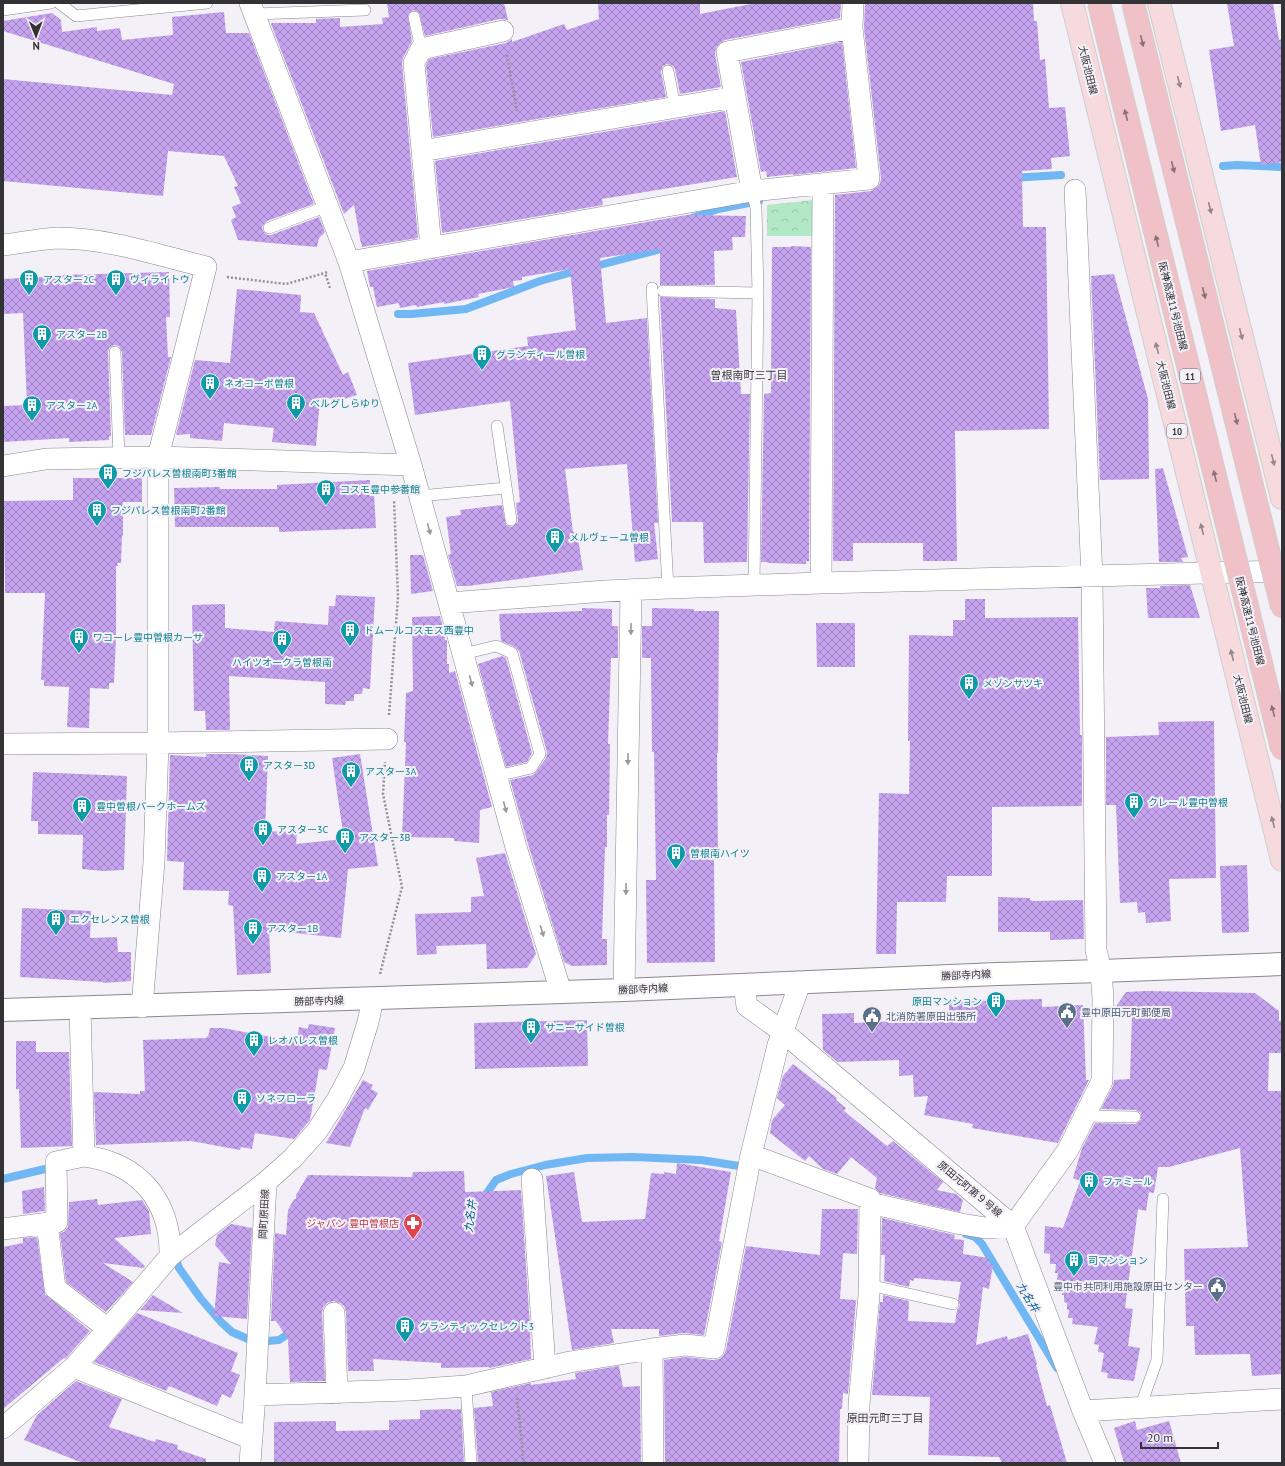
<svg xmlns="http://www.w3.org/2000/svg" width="1285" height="1466" viewBox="0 0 1285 1466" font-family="'PT Sans','Noto Sans JP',sans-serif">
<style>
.park{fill:url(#park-crowns)}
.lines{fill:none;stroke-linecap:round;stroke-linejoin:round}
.stream{stroke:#70b7f3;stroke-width:8}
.building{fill:url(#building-cross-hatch)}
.service-casing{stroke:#8b888f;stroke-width:12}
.minor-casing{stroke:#8b888f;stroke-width:22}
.tertiary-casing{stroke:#8b888f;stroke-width:24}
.primary-casing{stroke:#cececf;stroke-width:24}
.path{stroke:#939197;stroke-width:2.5;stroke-dasharray:2 2;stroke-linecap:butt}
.service{stroke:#fff;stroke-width:11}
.minor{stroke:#fff;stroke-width:21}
.tertiary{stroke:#fff;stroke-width:22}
.primary{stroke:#f6dadd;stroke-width:22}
.motorway-bridge-casing{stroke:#cececf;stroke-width:24;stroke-linecap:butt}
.motorway-bridge{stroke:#f0c1c6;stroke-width:22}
.oneway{fill:#887276}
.oneway2{fill:#948689}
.oneway3{fill:#99989a}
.labels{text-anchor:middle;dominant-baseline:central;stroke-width:4;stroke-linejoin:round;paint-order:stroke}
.shield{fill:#f3f0f8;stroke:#6d6b70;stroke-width:1}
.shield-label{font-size:9px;font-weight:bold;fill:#333235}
.street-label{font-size:10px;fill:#333235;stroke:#f3f0f8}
.culture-label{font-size:10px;fill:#0d838f;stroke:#f3f0f8;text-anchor:start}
.service-label{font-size:10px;fill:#4e5e75;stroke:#f3f0f8;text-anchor:start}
.health-label{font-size:10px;fill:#be3a42;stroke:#f3f0f8;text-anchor:end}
.neighbourhood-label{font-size:11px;fill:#3e3c42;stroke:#f3f0f8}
.water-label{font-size:11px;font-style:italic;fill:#00588f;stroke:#f3f0f8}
</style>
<defs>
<pattern id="park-crowns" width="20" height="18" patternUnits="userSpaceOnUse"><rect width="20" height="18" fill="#b3e8c6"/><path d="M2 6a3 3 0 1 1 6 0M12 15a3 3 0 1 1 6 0" fill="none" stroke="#9ac7ab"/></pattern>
<pattern id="building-cross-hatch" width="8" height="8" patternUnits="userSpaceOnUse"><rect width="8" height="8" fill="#c5a3ef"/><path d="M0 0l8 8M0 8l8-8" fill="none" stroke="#a185c2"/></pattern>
</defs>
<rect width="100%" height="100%" fill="#f3f0f8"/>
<!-- park -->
<path class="park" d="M813,200L812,236H767V205Z"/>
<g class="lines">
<!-- stream -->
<path class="stream" d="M1223,166L1237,165L1282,167
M1011,178L1061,175
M689,219L718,209L759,201
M592,267L665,248L667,244
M398,314H412L466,309L540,281L580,270
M3,1179L45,1169
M482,1200L496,1180L511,1174L545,1165L587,1158L633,1157L701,1160L739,1166
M966,1234L975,1237L982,1244L1057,1368
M174,1255L179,1268L201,1299L221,1322L232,1332L248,1339
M268,1341L279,1340L294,1330"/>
</g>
<!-- building -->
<path class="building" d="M387,3H504L508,20L500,19L425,36L419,13L413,10L408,15L412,41L403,58L402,64L418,238L362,247V244H361L354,205L344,214L271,24L272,23H316V19L340,18V27L383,24L382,18L389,17Z
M598,3H700V14L756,3H841L840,18L725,40L720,43L716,48L715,54L721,87L680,94L675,69L673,66L667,64L663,66L661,72L666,97L433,137L426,65L429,59L506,43L512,39V42L564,24L567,30L599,19Z
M865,3H1033L1034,21H1037L1040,60L1045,59L1049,108L1065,107L1070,156L1051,158L1052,169L1022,171L1023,227H1046L1049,429L955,431L957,561H923V543H853V561H833L835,195L871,191L876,188L880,184L881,178L864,28Z
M1227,3H1273L1279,40L1282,39V162L1261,165L1255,125L1221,131L1209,50L1234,46Z
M224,12L226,33H249L314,204L267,221L262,226L263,231L267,235H271L319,217L325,232L319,238L317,247L238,240L231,220L236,217L232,207L241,203L234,187L238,186L224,156L168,151L163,196L3,181V79L172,95L174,84L3,31V21L52,13L61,20L62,32L97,27V31L120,28L122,40L173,35L172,17Z
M842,42L856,168L793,175V174L767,177L766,171L761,172L741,62Z
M725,111L737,177L602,199L603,205L442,233L435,161Z
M687,215L746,216L745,237H732L733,250L714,251L715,285H660V249L600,258L606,323L647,318L658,523H654L658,559L635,562L627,464L565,469L573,532H577L583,570L468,586H457L448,555L451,554L446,517L461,515L460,510L502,505L506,525L512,527L518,522L516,503L520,502L510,401L415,415L408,363L528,346L527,337L576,330L570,269L522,277V280L513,281L514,287L478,294L479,297L444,304V302L417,307L416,305L400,308L399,303L377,307L373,287H370L367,271Z
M791,246L811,247L809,561H806V564L768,563L767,562H761L764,394L771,393L772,247H791Z
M169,272L170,317H166L168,357H171L151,435H125L122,352L119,346L114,345L109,348L108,352L111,436H109V440L69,442V438L3,442V406L27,405L23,313L3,314V279L62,276V275Z
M1114,274L1148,399L1149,479L1100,480L1091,276Z
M237,289L301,295L300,312L314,313L343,375L348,372L357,395L344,399L320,398L316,446L272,442L274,428L224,423L222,441L190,438V434L176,435L195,360L230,363Z
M660,297L715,299V308L736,310L741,394H750L747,562L704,563L703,522H672Z
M1163,468L1188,557L1181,558L1183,562H1159L1155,469Z
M73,478H142V502H123V536H122L121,563H117L118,566H116V637L114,683H109V689L90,688L89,728L67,727L69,687L44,686V680H41L45,593H5L4,501L73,500Z
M370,480V494H374L376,528L279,532V527H175L174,488L220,487V489H277V485Z
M410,555H423L433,591L411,594Z
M1190,585L1200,618H1148L1146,588H1160V586Z
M336,595L375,597L370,689L363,688L362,694H354V701H346L345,705L325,704V682L229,676L230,730H206L205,711H194L192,605L225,604V628L274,632L275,621L328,625L329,606H335Z
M965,599H985V618L1078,617L1080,735H1082V806L992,807V876H947L946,902H897L896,954H876L879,793L909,794L910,741H908L909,635L953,636V620H965Z
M582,608L612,609V626H618V658H611L608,744H610L609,815H607V847H605L602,939H607V965L572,966L564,962L528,844L510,780L533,775L536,772L546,758L547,752L519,651L515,647L501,641L499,614L582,611Z
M652,608L694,609V611H719L718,753H717L718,860H714L715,962L647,963L646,880H656L654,752H652L651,658H642V626H652Z
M440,616L444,631L445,640H447V664H449V673L455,671L492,807L480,810L479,843L454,841V838L402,837L406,742H404L406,693L413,691L412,617Z
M816,623H855V667H817Z
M502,656L506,658L532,753L527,762L506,767L478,664Z
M1214,721L1216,878L1169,879L1171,921L1146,923L1145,912L1138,913L1137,902L1120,903L1116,805H1106V737L1159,735L1158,722Z
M206,754H231L268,756L265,831L297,832L296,844L344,839L332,758L360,754L378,866L348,869L341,938L269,930L271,973L237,975L233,906L228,905L229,891L183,890L184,862L167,861L170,755L206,757Z
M33,772L127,776L124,870L103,871L82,869L83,835L38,834V821H31Z
M505,853L536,954L527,968L487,969L486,944L436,946L437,954L417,955L415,914L471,912V897L484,896L476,858Z
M1247,865L1249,932L1222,933L1220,866Z
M998,897L1030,898V900L1033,901L1083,900L1084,939L1050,940V932H998Z
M22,908L91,911L90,938L117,937L118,952H131V981L103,983V982L20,977Z
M1147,991L1255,993L1279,1011V1021H1282V1053H1269L1268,1091H1282V1374L1252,1376L1250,1354L1195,1355L1194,1326H1186L1184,1249L1248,1247L1240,1148L1169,1167H1158L1154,1193L1149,1192L1146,1211L1138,1209L1125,1308L1133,1309L1128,1346L1140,1348L1134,1381L1107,1378L1108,1373L1101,1372L1104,1353L1098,1352L1099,1345L1094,1344L1098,1327L1072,1324L1073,1318H1068L1069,1310L1067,1309V1303L1064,1302V1295H1062V1289L1059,1288L1060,1280H1057L1058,1273H1055L1056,1264H1050V1254L1044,1253L1045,1226L1063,1228L1080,1181L1073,1178L1082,1148L1095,1123L1135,1124L1141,1120V1113L1136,1110L1101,1109L1113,1086L1114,1080L1130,1079L1132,1016L1115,1017V1008L1126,992Z
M1042,999V1007L1083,1005L1086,1080H1089L1058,1143L972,1128L973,1124L924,1115L928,1096L914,1097L913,1075L899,1076V1060L838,1062L823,1050L822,1014L854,1013V1023L899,1021L898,1011H949V1002Z
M587,1020L588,1066L475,1069L474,1023Z
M309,1024L335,1028L327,1070L319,1069L310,1120L294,1139L255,1133L252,1149L241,1147L240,1150L191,1141L96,1145L94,1092L140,1094V1091H145L143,1040L206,1038L207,1036L208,1037L210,1028H223L297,1042L299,1027L308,1029Z
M16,1041H36V1052H69L72,1146L21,1148L19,1089H16Z
M793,1064L837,1098L836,1100L846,1108L844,1111L887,1146L893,1141L943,1182L937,1190L956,1194L963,1200L960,1212L880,1193L875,1188L877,1178L851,1157L837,1174L823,1169L809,1156L805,1161L770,1133L772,1120L785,1105L777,1098L783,1076Z
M363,1080L373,1085L371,1089L378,1093L368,1110L365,1108L350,1147L326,1143Z
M677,1163L731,1172L719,1241L722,1242L704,1335L684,1333L659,1336V1329H611L614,1343L572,1350L546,1176L574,1172L582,1222L645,1219L651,1173L664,1174V1172L676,1174Z
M464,1171L465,1192L521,1190L530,1327L531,1359L489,1368V1367L441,1368V1363L373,1359L374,1371H348L346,1312L344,1306L340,1303L333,1301L327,1303L323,1308L322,1313L325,1381L290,1382L288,1339L276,1321H271L275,1233L286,1235L288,1210L294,1199H296V1195L308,1175L412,1177L413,1172Z
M44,1187L45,1211L23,1214L22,1191Z
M97,1199L98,1205L142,1200L149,1211L151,1234L114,1238L145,1266L144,1268L103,1263L133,1282L106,1312L66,1282L60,1233L64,1232L68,1227L69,1202Z
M822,1209H858L857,1254L843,1253L840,1299L856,1300L848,1394L843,1393L842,1409H840L839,1463H665L664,1360L685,1357L713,1360L719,1359L723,1356L726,1350L746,1246L820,1255Z
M882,1218L955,1235L954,1239L964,1240L963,1254L989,1258L988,1263L993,1264L989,1289L983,1287L976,1345L1007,1336L1008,1340L1028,1334L1037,1364L1036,1365L1047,1406L1050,1405L1067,1463H1002L999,1457L928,1455L930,1397L872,1395L880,1302H883V1295L909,1301L908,1321L955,1323L957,1310L960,1305L958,1300L961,1282L914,1278V1281L910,1280L909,1287L884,1281L885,1255H881Z
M231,1224L252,1228L247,1319L214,1316L219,1262L231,1264L215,1245L217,1235Z
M37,1237L45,1294L90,1331L66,1358L64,1359L65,1357L3,1409V1247L23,1243V1238Z
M153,1295L183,1313L140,1310Z
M137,1313L238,1353L231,1371L240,1375L231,1398L222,1394L217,1406L169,1386L166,1391L94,1362Z
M619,1366L623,1387L640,1386L641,1463H478L474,1408L493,1406L491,1392L531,1383V1385L576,1379L575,1373Z
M76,1381L122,1399L109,1427L155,1442L156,1439L178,1445L177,1449L206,1459V1463H83L24,1440L37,1415Z
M452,1409V1410L461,1409L464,1463H274V1422L336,1421V1431L389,1430V1420L420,1419V1410Z
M1135,1421L1137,1430L1169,1421L1181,1463H1124L1114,1428Z"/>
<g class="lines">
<!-- service casing -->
<g class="service-casing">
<path id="service" d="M59,3L76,16L207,3
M3,10L51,3
M254,14L365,10
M414,17L421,49
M668,71L675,107
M752,191L756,208L758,293L754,585
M269,228L328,206
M652,288L668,588
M663,291L758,293
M115,352L119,457
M497,426L511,520
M419,496L506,488
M463,654L496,646L512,653L540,754L531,768L497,776
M1085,1116L1135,1117
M869,1285L953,1304
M466,1386L471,1463
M1140,1408L1157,1360L1163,1199"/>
</g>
<!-- minor casing -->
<g class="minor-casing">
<path id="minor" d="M250,3L349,262L411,465L516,847L561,992
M422,151L735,97
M752,191L727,52L852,28
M3,245C21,243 40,239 57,238C108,238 158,255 206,267L158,457V743L154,862L142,1007
M431,248L414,63L421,49L503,31
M349,262L752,191L869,179L852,28L853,3
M3,466L46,459L158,457L411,465
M821,583L823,184
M449,603L606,591L668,588L821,583L1282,571
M3,744L158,743L387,739
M744,985L747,1006L783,1032L1013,1226L1083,1411L1105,1463
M624,990L631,590
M751,1155L870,1199L869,1295L859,1404L858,1463
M84,1156C139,1163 171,1201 170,1256
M532,1179L545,1368
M870,1203L961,1224L986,1228L1013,1226L1068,1150L1102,1081L1103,998L1101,971L1096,950L1092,577L1075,190
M47,1223L55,1288L108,1329
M3,1229L57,1222L56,1162L84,1156L80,1009
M334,1313L337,1393
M652,1349L653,1463
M74,1367L252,1439
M255,1395L409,1390L466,1386L570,1362L652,1349L685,1345L714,1348L751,1155L778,1045L800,983
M1083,1411L1282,1399
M3,1428L74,1367L108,1329L170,1256L266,1182L293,1158L317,1131L337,1100L354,1068L368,1022L373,999
M250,1463L255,1395L266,1182"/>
</g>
<!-- tertiary casing -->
<g class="tertiary-casing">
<path id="tertiary" d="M3,1010L624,990L997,974L1101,971L1282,964"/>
</g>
<!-- primary casing -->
<g class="primary-casing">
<path id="primary" d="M1072,3L1282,860
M1159,3L1282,498"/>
</g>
<!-- path -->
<path class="path" d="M507,55L517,111
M327,272L325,273L330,288
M227,277L286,284L325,273
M389,715L398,597L394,500
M380,974L402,887L383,794L385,762
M517,1398L522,1444L523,1463"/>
<!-- service -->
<use href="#service" class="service"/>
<!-- minor -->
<use href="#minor" class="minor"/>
<!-- tertiary -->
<use href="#tertiary" class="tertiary"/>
<!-- primary -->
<use href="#primary" class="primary"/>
<!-- motorway-bridge casing -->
<g class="motorway-bridge-casing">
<path id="motorway-bridge" d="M1099,3L1282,749
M1133,3L1282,607"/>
</g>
<!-- motorway-bridge -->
<use href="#motorway-bridge" class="motorway-bridge"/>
</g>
<!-- one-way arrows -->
<defs><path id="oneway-solid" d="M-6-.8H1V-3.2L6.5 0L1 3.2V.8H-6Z"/></defs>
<g class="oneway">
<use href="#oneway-solid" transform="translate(1142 41) rotate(76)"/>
<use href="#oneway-solid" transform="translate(1126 115) rotate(-104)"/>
<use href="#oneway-solid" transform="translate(1173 167) rotate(76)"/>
<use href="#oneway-solid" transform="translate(1157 241) rotate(-104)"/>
<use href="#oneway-solid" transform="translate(1204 293) rotate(76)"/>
<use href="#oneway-solid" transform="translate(1236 419) rotate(76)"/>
<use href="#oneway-solid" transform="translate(1215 476) rotate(-104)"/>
<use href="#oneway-solid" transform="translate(1273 711) rotate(-104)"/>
</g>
<g class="oneway2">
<use href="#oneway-solid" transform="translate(1179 82) rotate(76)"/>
<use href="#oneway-solid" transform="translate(1210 208) rotate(76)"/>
<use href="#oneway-solid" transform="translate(1241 334) rotate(76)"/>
<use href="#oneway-solid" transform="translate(1157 348) rotate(-104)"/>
<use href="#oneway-solid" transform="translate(1273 460) rotate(76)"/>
<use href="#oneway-solid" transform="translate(1202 529) rotate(-104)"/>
<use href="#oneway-solid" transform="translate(1232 655) rotate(-104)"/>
<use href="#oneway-solid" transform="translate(1273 822) rotate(-104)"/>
</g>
<g class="oneway3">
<use href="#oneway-solid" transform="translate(429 529) rotate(75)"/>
<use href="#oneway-solid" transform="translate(631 629) rotate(91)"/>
<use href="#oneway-solid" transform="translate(471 681) rotate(75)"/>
<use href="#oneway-solid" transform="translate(628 759) rotate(91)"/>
<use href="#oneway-solid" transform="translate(505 807) rotate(75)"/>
<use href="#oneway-solid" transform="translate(626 889) rotate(91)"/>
<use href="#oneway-solid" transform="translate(542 931) rotate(73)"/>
</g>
<!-- icons -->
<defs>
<g id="building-pin" transform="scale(1)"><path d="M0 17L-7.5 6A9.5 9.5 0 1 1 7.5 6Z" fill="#0f9aa8" stroke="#f3f0f8"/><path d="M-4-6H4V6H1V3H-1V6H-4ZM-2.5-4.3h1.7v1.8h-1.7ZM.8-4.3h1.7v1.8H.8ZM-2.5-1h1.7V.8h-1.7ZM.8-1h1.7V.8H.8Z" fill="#fff"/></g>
<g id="civic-pin" transform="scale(1)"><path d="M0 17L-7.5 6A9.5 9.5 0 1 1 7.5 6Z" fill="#5c6f8a" stroke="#f3f0f8"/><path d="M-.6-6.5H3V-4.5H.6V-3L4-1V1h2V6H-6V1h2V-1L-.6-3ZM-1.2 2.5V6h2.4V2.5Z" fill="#fff"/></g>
<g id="pharmacy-pin" transform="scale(1)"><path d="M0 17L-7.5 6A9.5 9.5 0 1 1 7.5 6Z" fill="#e0444e" stroke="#f3f0f8"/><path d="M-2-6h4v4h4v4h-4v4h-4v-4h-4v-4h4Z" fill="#fff"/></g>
</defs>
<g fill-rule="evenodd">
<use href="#building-pin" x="29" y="279"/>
<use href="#building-pin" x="116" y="279"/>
<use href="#building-pin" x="42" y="334"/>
<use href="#building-pin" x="482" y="354"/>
<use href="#building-pin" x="210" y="383"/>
<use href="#building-pin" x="296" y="403"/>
<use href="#building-pin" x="32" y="405"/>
<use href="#building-pin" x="108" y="473"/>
<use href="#building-pin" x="326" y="489"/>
<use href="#building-pin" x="97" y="510"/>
<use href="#building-pin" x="555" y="537"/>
<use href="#building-pin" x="350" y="630"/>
<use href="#building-pin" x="79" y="637"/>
<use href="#building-pin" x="282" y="639"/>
<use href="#building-pin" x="969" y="683"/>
<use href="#building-pin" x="249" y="765"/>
<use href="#building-pin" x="351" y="771"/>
<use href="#building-pin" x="1134" y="802"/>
<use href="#building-pin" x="82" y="806"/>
<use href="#building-pin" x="263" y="829"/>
<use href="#building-pin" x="345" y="837"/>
<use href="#building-pin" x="676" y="853"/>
<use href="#building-pin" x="262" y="876"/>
<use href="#building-pin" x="56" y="919"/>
<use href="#building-pin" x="253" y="928"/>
<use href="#building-pin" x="996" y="1001"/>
<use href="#civic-pin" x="1067" y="1012"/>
<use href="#civic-pin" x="872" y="1016"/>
<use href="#building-pin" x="531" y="1027"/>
<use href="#building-pin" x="254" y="1040"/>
<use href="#building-pin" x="242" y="1098"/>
<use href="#building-pin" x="1089" y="1181"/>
<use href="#pharmacy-pin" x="413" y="1223"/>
<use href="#building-pin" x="1074" y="1260"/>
<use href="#civic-pin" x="1217" y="1286"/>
<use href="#building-pin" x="405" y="1326"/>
</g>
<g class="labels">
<!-- shield labels -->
<g class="shield">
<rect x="1180" y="369" width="20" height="14" rx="3"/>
<rect x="1167" y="424" width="20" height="14" rx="3"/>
</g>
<g class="shield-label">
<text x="1190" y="376">11</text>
<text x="1177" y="431">10</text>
</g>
<!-- street labels -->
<g class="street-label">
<text transform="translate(1088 70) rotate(76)">大阪池田線</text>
<text transform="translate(1173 306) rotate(76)">阪神高速11号池田線</text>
<text transform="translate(1166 385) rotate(76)">大阪池田線</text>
<text transform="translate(1250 621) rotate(76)">阪神高速11号池田線</text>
<text transform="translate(1243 699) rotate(76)">大阪池田線</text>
<text transform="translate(966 975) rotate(-3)">勝部寺内線</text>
<text transform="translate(643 989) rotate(-3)">勝部寺内線</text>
<text transform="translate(319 1001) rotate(-2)">勝部寺内線</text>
<text transform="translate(970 1189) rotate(40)">原田元町第９号線</text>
<text transform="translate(264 1214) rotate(-87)">岡町原田線</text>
</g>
<!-- culture labels -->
<g class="culture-label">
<text x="43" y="279">アスター2C</text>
<text x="130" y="279">ヴィライトウ</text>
<text x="56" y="334">アスター2B</text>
<text x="496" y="354">グランディール曽根</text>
<text x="224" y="383">ネオコーポ曽根</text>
<text x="310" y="403">ベルグしらゆり</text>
<text x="46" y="405">アスター2A</text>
<text x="122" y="473">フジパレス曽根南町3番館</text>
<text x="340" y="489">コスモ豊中参番館</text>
<text x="111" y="510">フジパレス曽根南町2番館</text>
<text x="569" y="537">メルヴェーユ曽根</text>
<text x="364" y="630">ドムールコスモス西豊中</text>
<text x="93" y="637">ワコーレ豊中曽根カーサ</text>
<text x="282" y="662" text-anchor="middle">ハイツオークラ曽根南</text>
<text x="983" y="683">メゾンサツキ</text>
<text x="263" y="765">アスター3D</text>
<text x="365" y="771">アスター3A</text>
<text x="1148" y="802">クレール豊中曽根</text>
<text x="96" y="806">豊中曽根パークホームズ</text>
<text x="277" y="829">アスター3C</text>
<text x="359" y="837">アスター3B</text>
<text x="690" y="853">曽根南ハイツ</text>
<text x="276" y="876">アスター1A</text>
<text x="70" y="919">エクセレンス曽根</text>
<text x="267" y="928">アスター1B</text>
<text x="982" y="1001" text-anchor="end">原田マンション</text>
<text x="545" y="1027">サニーサイド曽根</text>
<text x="268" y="1040">レオパレス曽根</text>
<text x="256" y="1098">ソネフローラ</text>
<text x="1103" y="1181">ファミール</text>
<text x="1088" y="1260">司マンション</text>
<text x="419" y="1326">グランティックセレクト3</text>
</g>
<!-- service labels -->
<g class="service-label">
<text x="1081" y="1012">豊中原田元町郵便局</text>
<text x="886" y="1016">北消防署原田出張所</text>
<text x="1203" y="1286" text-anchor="end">豊中市共同利用施設原田センター</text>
</g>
<!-- health labels -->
<g class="health-label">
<text x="399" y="1223">ジャパン 豊中曽根店</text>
</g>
<!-- neighbourhood labels -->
<g class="neighbourhood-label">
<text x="749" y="375">曽根南町三丁目</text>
<text x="885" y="1418">原田元町三丁目</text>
</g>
<!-- water labels -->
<g class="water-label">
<text transform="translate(470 1216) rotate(-83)">九名井</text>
<text transform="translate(1028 1297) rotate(59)">九名井</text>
</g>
</g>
<!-- border -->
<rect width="1285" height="1466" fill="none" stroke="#333235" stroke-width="8"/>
<!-- north arrow -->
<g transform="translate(36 36) rotate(179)" stroke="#f3f0f8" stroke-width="3" paint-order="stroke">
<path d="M0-3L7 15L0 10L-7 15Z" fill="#333235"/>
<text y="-6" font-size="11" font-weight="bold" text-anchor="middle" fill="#333235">N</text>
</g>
<!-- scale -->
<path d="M1141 1442v6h77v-6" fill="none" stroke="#333235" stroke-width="2"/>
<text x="1147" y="1442" font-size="12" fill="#333235" stroke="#f3f0f8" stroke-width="3" paint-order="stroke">20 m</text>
</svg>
